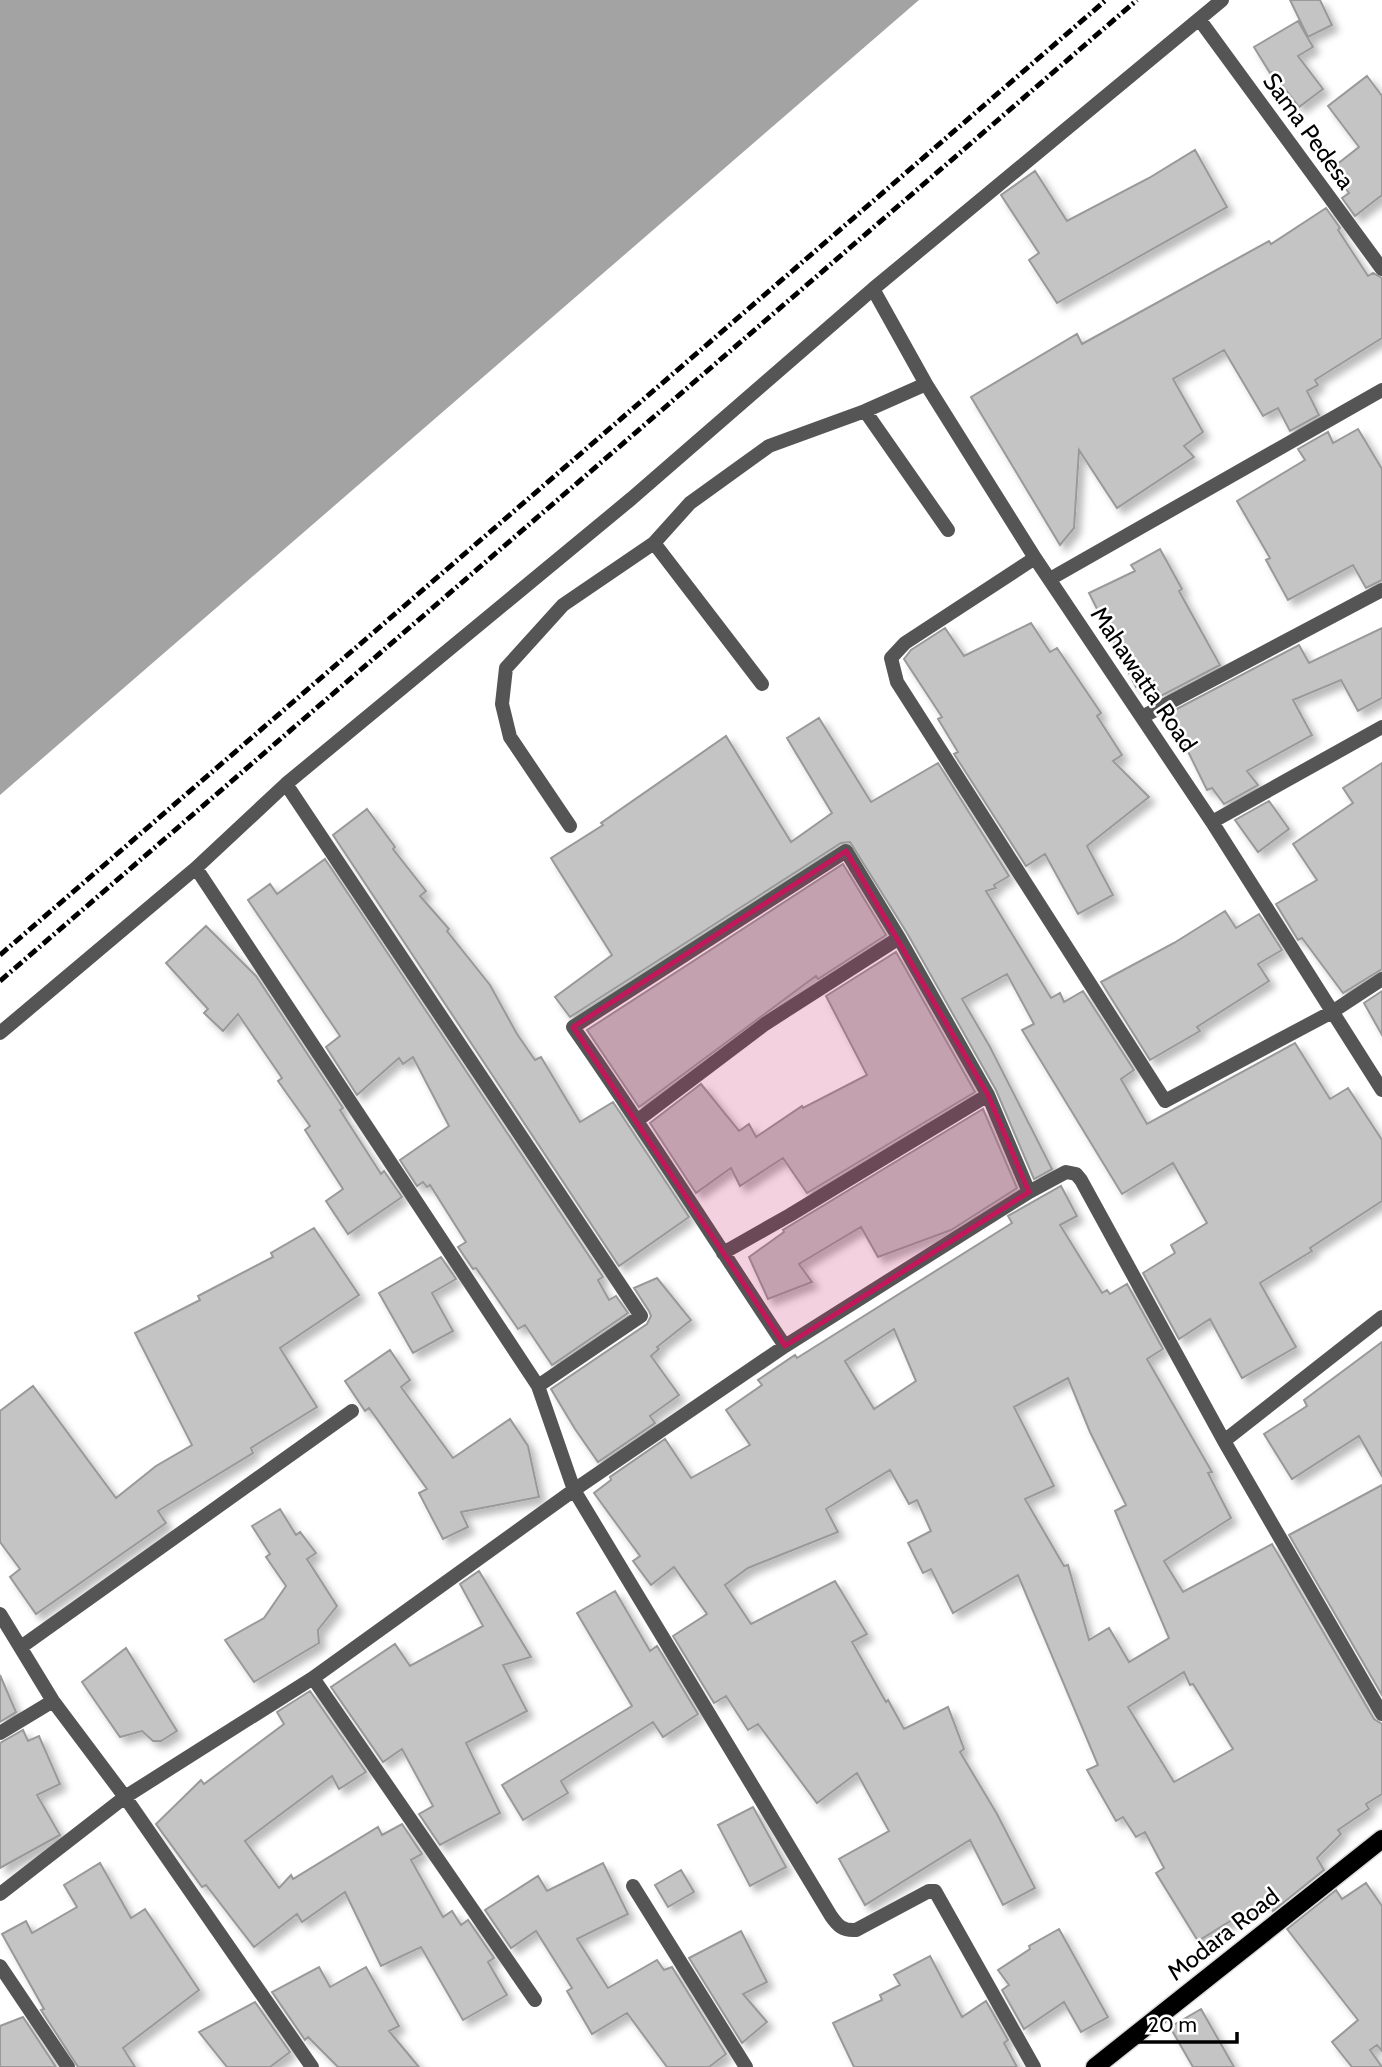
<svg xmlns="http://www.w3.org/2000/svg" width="1382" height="2067" viewBox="0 0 1382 2067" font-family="Cabin,sans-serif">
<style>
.water{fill:#a3a3a3}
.building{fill:#c4c4c4;stroke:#999;stroke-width:2;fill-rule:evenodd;filter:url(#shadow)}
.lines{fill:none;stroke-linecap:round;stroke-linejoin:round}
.primary-casing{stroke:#dbdbdb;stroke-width:21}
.minor{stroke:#555;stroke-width:14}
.primary{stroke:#000;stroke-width:18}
.rail{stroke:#000;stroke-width:5;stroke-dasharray:10 3.5 2 3.5;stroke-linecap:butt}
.marked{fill:#c2185b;fill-opacity:0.2;stroke:#c2185b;stroke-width:5;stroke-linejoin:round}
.labels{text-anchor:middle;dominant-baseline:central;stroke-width:5;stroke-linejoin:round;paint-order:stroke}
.street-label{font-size:24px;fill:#000;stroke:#fff}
</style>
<defs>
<filter id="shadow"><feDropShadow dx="6" dy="6" stdDeviation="3.5" flood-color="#0004"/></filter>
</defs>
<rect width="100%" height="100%" fill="#fff"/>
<!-- water -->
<path class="water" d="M0,0H919L0,795Z"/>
<!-- building -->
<path class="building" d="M1290,0H1320L1332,25L1308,37Z
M1298,21L1313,47L1298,56L1323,89L1299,107L1272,72L1270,73L1254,47Z
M1367,76L1382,96V195L1355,216L1342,198L1349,193L1331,169L1359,147L1328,106Z
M1195,150L1227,207L1057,303L1029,260L1039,253L1001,195L1035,171L1067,221L1149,178Z
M1326,208L1340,228L1338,230L1368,276L1373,273L1382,278V338L1315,380L1318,385L1307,391L1319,415L1290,431L1278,408L1263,416L1224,350L1173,379L1203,432L1184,446L1194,457L1117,508L1079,450L1074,528L1060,545L971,397L1077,334L1082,344L1269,241L1271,244Z
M1358,429L1382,469V580L1366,588L1353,565L1288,600L1266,560L1270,558L1237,501L1305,460L1298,449L1328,432L1333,443Z
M1160,549L1182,589L1179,591L1220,665L1161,696L1152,678L1136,687L1089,593L1135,571L1131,565Z
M1031,623L1050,652L1057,648L1101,713L1097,716L1122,755L1113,761L1149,797L1087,846L1113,895L1078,914L1045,854L1026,866L954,754L958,752L938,719L942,717L904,659L911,650L945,628L964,656Z
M1382,628V698L1358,711L1341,680L1293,700L1312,735L1247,771L1258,785L1224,804L1212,788L1207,790L1169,713L1299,645L1309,663Z
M819,718L871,802L938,763L1009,876L994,885L996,888L986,891L1051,998L1060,993L1064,1002L1083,991L1134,1070L1121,1079L1147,1124L1295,1043L1330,1099L1348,1088L1382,1140V1201L1310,1248L1312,1251L1260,1283L1296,1347L1242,1378L1210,1319L1179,1339L1143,1273L1175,1253L1171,1245L1207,1223L1173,1163L1122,1194L1022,1030L1034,1024L1007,974L962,999L990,1047L1052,1169L1034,1179L996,1090L907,933L850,842L841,843L570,1017L555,997L612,955L551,858L603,825L601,823L726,736L791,842L832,813L787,738Z
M1382,763V969L1343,993L1302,938L1298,940L1276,904L1317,880L1293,844L1353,803L1343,788Z
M1269,801L1289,829L1258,852L1235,820Z
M367,809L395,847L393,849L426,891L420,896L449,929L447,931L490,985L517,1034L535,1060L541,1057L580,1122L613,1102L689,1217L619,1266L333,835Z
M325,859L603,1277L598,1280L609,1300L616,1296L628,1313L552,1365L525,1325L518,1329L476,1268L473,1269L458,1247L466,1242L430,1185L427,1187L423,1182L417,1186L400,1160L449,1126L413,1057L403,1064L399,1058L357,1095L326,1047L340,1036L248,900L270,884L277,894Z
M843,864L886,935L818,979L816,976L639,1107L587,1030Z
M1225,911L1236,928L1259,914L1282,950L1258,964L1269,981L1197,1027L1200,1031L1150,1060L1101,982L1174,943Z
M206,926L256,976L343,1108L340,1110L381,1174L384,1171L402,1197L348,1234L326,1201L343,1189L305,1130L310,1126L278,1081L282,1078L238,1014L223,1031L204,1013L208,1009L166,963Z
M896,952L975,1092L807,1193L783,1158L740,1186L731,1168L696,1193L650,1123L701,1084L739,1131L749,1124L756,1137L802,1106L803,1108L867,1075L826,996Z
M1382,991V1035L1364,1003Z
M983,1109L1017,1188L951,1230L878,1257L861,1227L799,1264L812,1282L768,1299L749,1257L784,1232L783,1230Z
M1061,1186L1077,1216L1060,1225L1102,1293L1107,1290L1110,1294L1127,1284L1163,1349L1147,1359L1212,1472L1208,1473L1231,1518L1164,1561L1183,1592L1272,1544L1374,1719L1382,1724V1794L1366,1804L1369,1809L1338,1830L1341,1834L1317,1858L1324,1870L1273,1911L1264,1900L1198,1941L1156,1873L1164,1868L1145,1832L1136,1837L1123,1817L1116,1821L1087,1770L1098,1765L1018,1575L953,1613L931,1569L923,1573L908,1543L931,1531L917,1500L909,1504L890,1470L826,1509L838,1532L748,1568L725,1585L751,1624L835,1581L867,1634L852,1642L886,1702L888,1700L904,1729L948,1707L964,1749L960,1752L997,1814L1035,1888L1003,1905L970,1840L865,1905L839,1859L889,1831L857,1773L817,1803L758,1724L748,1730L726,1696L714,1703L673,1636L707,1614L674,1567L651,1585L633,1561L640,1556L594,1493L611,1480L610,1477L665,1439L691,1478L750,1445L726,1410L762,1385L758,1380L795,1355L797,1358L1012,1223L1008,1216ZM894,1329L916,1381L874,1409L845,1361ZM1068,1378L1090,1432L1126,1505L1115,1511L1169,1638L1129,1662L1109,1628L1089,1640L1068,1565L1064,1566L1025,1499L1054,1486L1014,1407ZM1184,1672L1190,1685L1193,1684L1233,1749L1174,1782L1128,1707Z
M314,1228L359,1295L280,1348L317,1407L251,1448L253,1453L158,1511L166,1523L36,1614L10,1577L20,1569L0,1542V1411L33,1386L116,1498L156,1466L192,1445L135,1333L200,1300L198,1296L273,1257L271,1253Z
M441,1257L456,1279L432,1293L453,1331L413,1353L379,1293Z
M657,1278L691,1320L657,1347L659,1349L651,1356L679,1395L650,1416L655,1423L598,1462L575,1429L551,1389L647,1324L651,1316L649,1311L634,1288Z
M1382,1342V1476L1359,1436L1292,1479L1264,1434L1307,1406L1304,1400Z
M390,1350L410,1380L401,1387L453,1458L510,1419L528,1446L539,1497L461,1512L468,1527L443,1539L419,1493L427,1489L369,1408L365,1411L345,1381Z
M1382,1485V1695L1289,1535Z
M280,1509L296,1535L300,1532L316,1553L307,1559L337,1606L318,1630L319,1643L254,1682L225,1640L264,1618L286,1586L266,1557L270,1554L252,1526Z
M479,1571L531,1657L503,1665L527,1711L466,1743L500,1813L440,1845L419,1814L433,1806L402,1749L383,1762L331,1687L395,1644L410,1666L483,1626L460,1584Z
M615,1591L650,1651L657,1646L698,1714L663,1737L653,1722L561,1781L568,1793L523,1820L502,1785L632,1706L577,1613Z
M126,1648L177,1731L161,1741H153L142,1731L120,1737L82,1682Z
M0,1675L16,1712L0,1722Z
M310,1691L366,1772L339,1789L332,1776L245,1841L279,1888L291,1875L293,1879L378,1827L382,1835L402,1824L422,1854L411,1860L443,1917L452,1911L461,1925L468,1920L494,1958L488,1962L507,1995L463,2020L421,1947L381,1966L345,1892L302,1922L297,1914L254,1947L206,1885L202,1887L156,1824L201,1780L204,1784L284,1724L277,1712Z
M23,1730L28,1741L39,1736L60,1784L37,1795L60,1835L0,1868V1743Z
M753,1807L786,1867L750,1886L718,1825Z
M100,1863L131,1918L145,1909L199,1990L123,2048L135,2067H78L41,2010L44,2009L2,1934L26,1921L32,1933L77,1907L64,1885Z
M603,1863L628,1914L577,1939L608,1988L657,1960L664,1970L672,1967L726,2054L709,2067H667L627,2013L592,2034L567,1991L572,1988L536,1931L511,1948L485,1910L538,1876L547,1891Z
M681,1870L694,1892L668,1907L655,1885Z
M1366,1883L1382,1906V2051L1377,2045L1370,2050L1382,2067H1352L1332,2042L1358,2020L1287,1929L1336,1890L1342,1899Z
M1059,1929L1108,2017L1081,2032L1064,2002L1024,2029L1002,1990L1009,1985L998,1970L1030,1949L1029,1946Z
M741,1931L767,1982L743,1994L767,2022L742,2043L689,1958Z
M930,1956L962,2017L986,2001L1008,2040L1004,2043L1017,2067H854L833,2023L882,2000L880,1995L900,1985L894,1975Z
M319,1967L330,1987L366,1967L399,2026L389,2031L419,2067H338L308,2037L305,2040L272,1992Z
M255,2002L290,2052L270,2067H227L199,2032Z
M1201,2009L1234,2067H1193L1170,2027Z
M23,2017L56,2067H0V2026Z"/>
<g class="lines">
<!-- primary casing -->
<g class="primary-casing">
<path id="primary" d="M1095,2067L1382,1839"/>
</g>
<!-- minor -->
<path class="minor" d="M1199,19L1382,269
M873,289L926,384L1035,558L1212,822L1382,1090
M865,411L948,530
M1035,558L905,643L891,658L897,682L1165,1101L1332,1012L1382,979
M1050,579L1382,390
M762,684L654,543L690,503L769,446L865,411L926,384
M1142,717L1382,590
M286,784L641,1316L538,1386
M1212,822L1382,727
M570,826L510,737L502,704L506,668L563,605L654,543
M196,868L538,1386L574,1490L831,1916C838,1926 843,1931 856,1930L929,1891H935L1034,2067
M0,1033L196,868L286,784L631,499L873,289L1222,0
M638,1120L765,1024L899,938
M723,1253L790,1215L988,1095
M785,1346C714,1240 646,1131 573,1027L846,851L899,938L988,1095L1029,1192
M1224,1441L1382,1317
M0,1614L53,1701L125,1797L312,2067
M21,1647L352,1411
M313,1678L535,2000
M0,1733L53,1701
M633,1886L746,2067
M0,1894L125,1797L313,1678L574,1490L785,1346L1029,1192L1066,1172L1076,1174L1081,1180L1224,1441L1382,1714
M0,1966L68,2067"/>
<!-- primary -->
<use href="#primary" class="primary"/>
<!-- rail -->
<path class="rail" d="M0,955L1106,0
M0,981L1137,0"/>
</g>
<!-- marked area -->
<path class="marked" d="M846,851L988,1095L1029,1192L785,1346L573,1027Z"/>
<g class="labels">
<!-- street labels -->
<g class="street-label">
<text transform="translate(1309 131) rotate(54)">Sama Pedesa</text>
<text transform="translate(1144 679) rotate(56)">Mahawatta Road</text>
<text transform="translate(1223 1934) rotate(-38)">Modara Road</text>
</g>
</g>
<!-- scale -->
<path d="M1137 2032v10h100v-10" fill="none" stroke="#000000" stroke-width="3.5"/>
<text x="1148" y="2032" font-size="21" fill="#000000" stroke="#ffffff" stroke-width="5" paint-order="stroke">20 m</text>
</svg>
